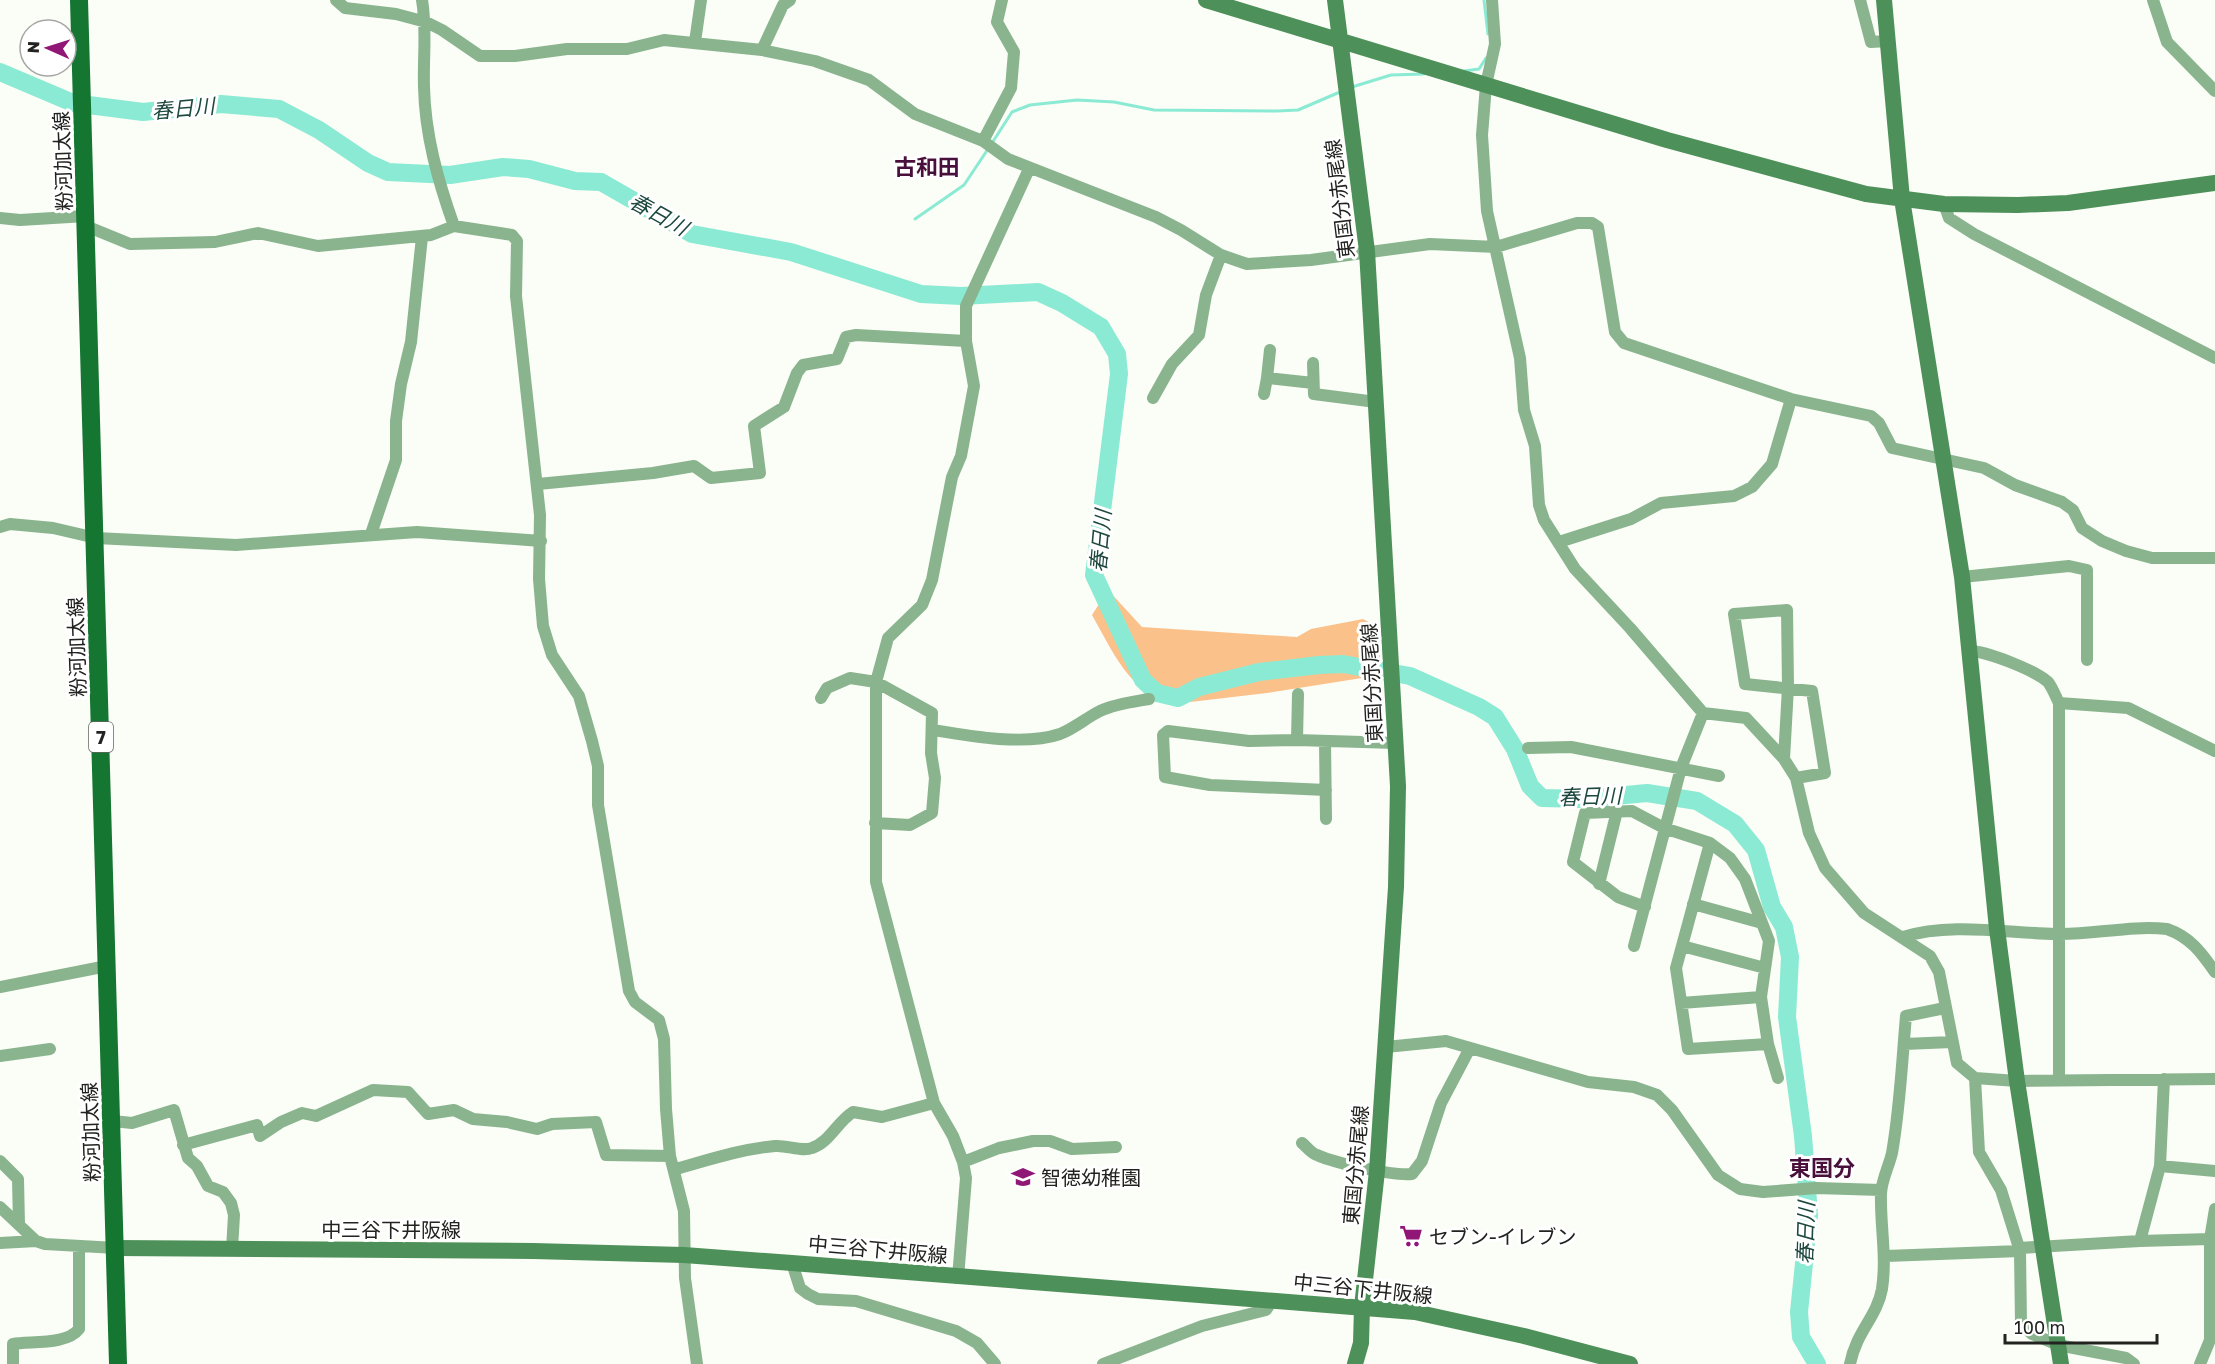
<svg xmlns="http://www.w3.org/2000/svg" width="2215" height="1364" viewBox="0 0 2215 1364" font-family="'Golos Text','Noto Sans JP',sans-serif">
<style>
.green{fill:#fbc18a}
.lines{fill:none;stroke-linecap:round;stroke-linejoin:round}
.stream{stroke:#8bead3;stroke-width:3}
.river{stroke:#8bead3;stroke-width:18}
.street{stroke:#89b48e;stroke-width:12}
.secondary{stroke:#4e9059;stroke-width:16}
.primary{stroke:#157632;stroke-width:18}
.labels{text-anchor:middle;dominant-baseline:central;stroke-width:6;stroke-linejoin:round;paint-order:stroke}
.shield{fill:#fff;stroke:#646463;stroke-width:1.5}
.shield-label{font-size:18px;font-weight:bold;fill:#222220}
.street-label{font-size:20px;fill:#222220;stroke:#fff}
.poi-label{font-size:20px;fill:#222220;stroke:#fff;text-anchor:start}
.water-label{font-size:21px;font-style:italic;fill:#1d483e;stroke:#fff}
.quarter-label{font-size:22px;font-weight:bold;fill:#48103a;stroke:#fff}
</style>
<rect width="100%" height="100%" fill="#fbfdf7"/>
<!-- green -->
<path class="green" d="M1108,590L1142,627L1297,637L1311,629L1363,619L1378,627L1381,675L1267,693L1173,704C1130,694 1112,650 1092,615Z"/>
<g class="lines">
<!-- stream -->
<path class="stream" d="M1484,0L1488,34
M1464,71L1479,69L1486,58
M1352,87L1391,75L1424,74
M992,143L1012,112L1030,105L1077,100L1114,102L1154,110L1277,111L1298,110L1340,92
M915,219L964,185L988,149"/>
<!-- river -->
<path class="river" d="M0,72L73,103L143,112L221,104L279,109L319,130L368,163L388,172L450,175L503,167L529,169L575,181L601,182L692,234L791,252L921,294L961,296L1038,292L1062,303L1101,327L1117,354L1119,374L1094,575L1143,680L1157,693L1178,698L1199,687L1259,672L1319,665L1343,664L1410,676L1479,707L1495,717L1515,749L1530,786L1542,798L1584,799L1647,793L1697,801L1735,824L1756,850L1772,907L1784,927L1790,957L1787,1017L1803,1136L1809,1215L1799,1312L1801,1337L1817,1364"/>
<!-- street -->
<path class="street" d="M336,0L345,8L396,14L426,22L442,30L480,56H515L567,49H627L664,40L762,50L815,61L869,80L915,114L983,141L1008,159L1156,217L1181,230L1221,255L1247,264L1311,260L1430,244L1496,247L1577,223H1592L1598,227L1615,332L1624,343L1791,399L1871,416L1879,423L1892,448L1984,468L2015,485L2062,502L2073,510L2082,528L2102,541L2126,551L2152,558H2215
M422,0C427,29 423,58 424,87C425,135 438,181 454,226
M1492,0L1495,44L1486,85L1482,135L1487,211L1520,358L1524,410L1535,446L1539,505L1544,520L1575,569L1630,628L1703,713L1746,718L1784,759L1796,778L1809,833L1825,868L1864,913L1930,956L1939,972L1957,1063L1975,1078L2017,1081L2215,1079
M1860,0L1871,42L1888,41
M2153,0L2167,42L2215,91
M695,42L701,0
M762,50L783,5L790,0
M983,141L1011,88L1014,52L997,22L1002,0
M1944,204L1949,218L1974,234L2215,358
M0,218L20,220L86,216
M86,226L130,244L215,242L258,233L318,246L431,235L454,226L512,235L517,241L516,296L540,515L539,579L543,626L552,655L579,696L592,741L598,766V805L629,991L635,1002L659,1020L664,1039L666,1109L670,1156L684,1211L685,1278L697,1364
M1313,363L1314,394L1376,402
M1267,378L1270,350
M1264,394L1267,378L1313,383
M1153,398L1172,364L1199,335L1206,295L1221,255
M538,484L653,473L694,466L711,478L760,473L754,426L784,407L797,373L803,365L837,359L846,337L856,335L966,341
M0,527L10,524L53,528L96,538L236,545L417,532L541,541
M371,534L396,460V421L401,384L411,342L422,237
M1559,542L1631,519L1661,503L1734,496L1752,487L1772,464L1791,399
M1962,577L2069,566L2087,570V660
M1969,651C1987,651 2034,670 2048,682C2052,687 2056,697 2059,703V1079
M821,698L827,688L850,678L876,682L932,713L931,753L935,778L932,813L910,825L875,823
M2059,703L2128,708L2215,751
M933,730C969,736 1025,746 1060,734C1075,728 1086,718 1100,711C1115,704 1132,702 1149,699
M1297,740L1298,694
M1325,742L1326,819
M1528,748L1571,747L1719,776
M1784,759L1788,687L1787,610L1734,614L1745,684L1812,691L1825,773L1796,778
M1326,790L1210,785L1165,777L1163,735L1168,731L1249,741L1297,740L1395,743
M1710,843L1730,858L1745,879L1769,941L1761,997L1768,1044L1778,1078
M1599,884L1617,811
M1693,904L1762,923
M1645,907L1618,897L1573,862L1585,813L1632,811L1664,828L1710,843L1676,968L1688,1049L1768,1044
M1903,937C1950,922 2007,933 2056,934C2093,935 2130,925 2167,929C2190,937 2201,952 2215,972
M1634,946L1681,768L1703,713
M1682,946L1765,968
M0,987L107,966
M1681,1003L1761,997
M1904,1044L1952,1042
M1386,1047L1446,1041L1588,1082L1634,1087L1657,1095L1672,1110L1718,1175L1740,1189L1763,1192L1816,1188L1881,1190
M0,1056L50,1049
M1975,1078L1979,1152L2001,1190L2020,1251L2021,1324L2032,1334L2058,1345L2126,1358L2134,1364
M113,1121L132,1123L174,1110L188,1158L197,1166L208,1186L223,1192L231,1203L234,1215L232,1249
M1302,1143C1307,1147 1311,1153 1317,1155C1335,1163 1392,1176 1412,1174L1422,1161L1441,1103L1470,1048
M183,1145L257,1125L260,1136L281,1122L302,1113L316,1116L373,1090L408,1092L428,1114L454,1110L473,1119L507,1122L537,1129L552,1124L596,1122L606,1155L670,1156
M0,1161L18,1179L19,1225
M963,1162L999,1148L1033,1141H1050L1072,1149L1116,1147
M2160,1166L2215,1171
M676,1169C708,1160 741,1149 775,1146C787,1145 802,1152 812,1148C830,1142 837,1122 853,1112L882,1117L934,1103
M0,1207L36,1241L45,1244L116,1248
M2140,1241L2210,1239
M0,1243L36,1241
M2019,1248L2140,1241L2160,1166L2164,1079
M1886,1256L2020,1251
M792,1263L800,1288L808,1294L818,1299L856,1301L956,1331L977,1343L995,1364
M958,1278L966,1178L963,1162L953,1136L934,1103L876,882V682L888,638L922,605L932,580L952,477L961,456L974,386L966,341V306L1029,169
M13,1364V1344C31,1341 67,1345 79,1329V1246
M1103,1364L1202,1326L1266,1310L1272,1301
M1850,1364C1856,1332 1877,1317 1882,1289C1887,1256 1880,1225 1881,1193C1882,1179 1889,1166 1892,1153C1900,1108 1902,1061 1906,1016L1945,1008
M2200,1364L2210,1340V1239L2215,1209"/>
<!-- secondary -->
<path class="secondary" d="M1206,0L1667,140L1866,194L1944,204L2018,205L2068,203L2215,183
M1335,0L1367,251L1398,786L1396,887L1377,1171L1362,1307L1361,1343L1355,1364
M1884,0L1902,199L1962,577L1997,929L2017,1081L2061,1364
M116,1248L533,1251L684,1255L792,1263L1415,1312L1524,1336L1630,1364"/>
<!-- primary -->
<path class="primary" d="M79,0L118,1364"/>
</g>
<!-- icons -->
<defs>
<g id="school-bare" transform="scale(1.8)"><path d="M0-5L7-2L0 1L-7-2ZM-4 1L0 2.5L4 1V4Q0 6-4 4Z" fill="#901775" stroke="#fff" stroke-width="2.5" paint-order="stroke"/></g>
<g id="supermarket-bare" transform="scale(1.8)"><path d="M-6-5.5h2.5l.6 2H6L4.5 2H-2.5L-4.4-4H-6ZM-1.5 3.2a1.3 1.3 0 1 0 .1 0ZM3 3.2a1.3 1.3 0 1 0 .1 0Z" fill="#901775" stroke="#fff" stroke-width="2.5" paint-order="stroke"/></g>
</defs>
<g fill-rule="evenodd">
<use href="#school-bare" x="1023" y="1177"/>
<use href="#supermarket-bare" x="1411" y="1236"/>
</g>
<g class="labels">
<!-- shield labels -->
<rect class="shield" x="89" y="722" width="24" height="30" rx="4.5"/>
<g class="shield-label">
<text x="101" y="737">7</text>
</g>
<!-- street labels -->
<g class="street-label">
<text transform="translate(62 161) rotate(-92)">粉河加太線</text>
<text transform="translate(1339 199) rotate(-97)">東国分赤尾線</text>
<text transform="translate(76 647) rotate(-92)">粉河加太線</text>
<text transform="translate(1371 683) rotate(-93)">東国分赤尾線</text>
<text transform="translate(90 1132) rotate(-92)">粉河加太線</text>
<text transform="translate(1355 1165) rotate(-85)">東国分赤尾線</text>
<text x="391" y="1229">中三谷下井阪線</text>
<text transform="translate(878 1249) rotate(5)">中三谷下井阪線</text>
<text transform="translate(1363 1288) rotate(6)">中三谷下井阪線</text>
</g>
<!-- poi labels -->
<g class="poi-label">
<text x="1041" y="1177">智徳幼稚園</text>
<text x="1429" y="1236">セブン-イレブン</text>
</g>
<!-- water labels -->
<g class="water-label">
<text transform="translate(183 108) rotate(-5)">春日川</text>
<text transform="translate(659 214) rotate(29)">春日川</text>
<text transform="translate(1100 541) rotate(-85)">春日川</text>
<text transform="translate(1590 796) rotate(-2)">春日川</text>
<text transform="translate(1805 1233) rotate(-88)">春日川</text>
</g>
<!-- quarter labels -->
<g class="quarter-label">
<text x="927" y="166">古和田</text>
<text x="1822" y="1167">東国分</text>
</g>
</g>
<!-- north arrow -->
<g transform="translate(48 48) rotate(273)"><circle r="28" fill="#ffffff" stroke="#a7a7a6" stroke-width="1.5"/>
<path d="M0-4.5L10 22L0 15L-10 22Z" fill="#901775"/>
<text y="-9" font-size="16" font-weight="bold" text-anchor="middle" fill="#222220">N</text>
</g>
<!-- scale -->
<path d="M2005 1334v9h152v-9" fill="none" stroke="#222220" stroke-width="3"/>
<text x="2014" y="1334" font-size="18" fill="#222220" stroke="#ffffff" stroke-width="4.5" paint-order="stroke">100 m</text>
</svg>
